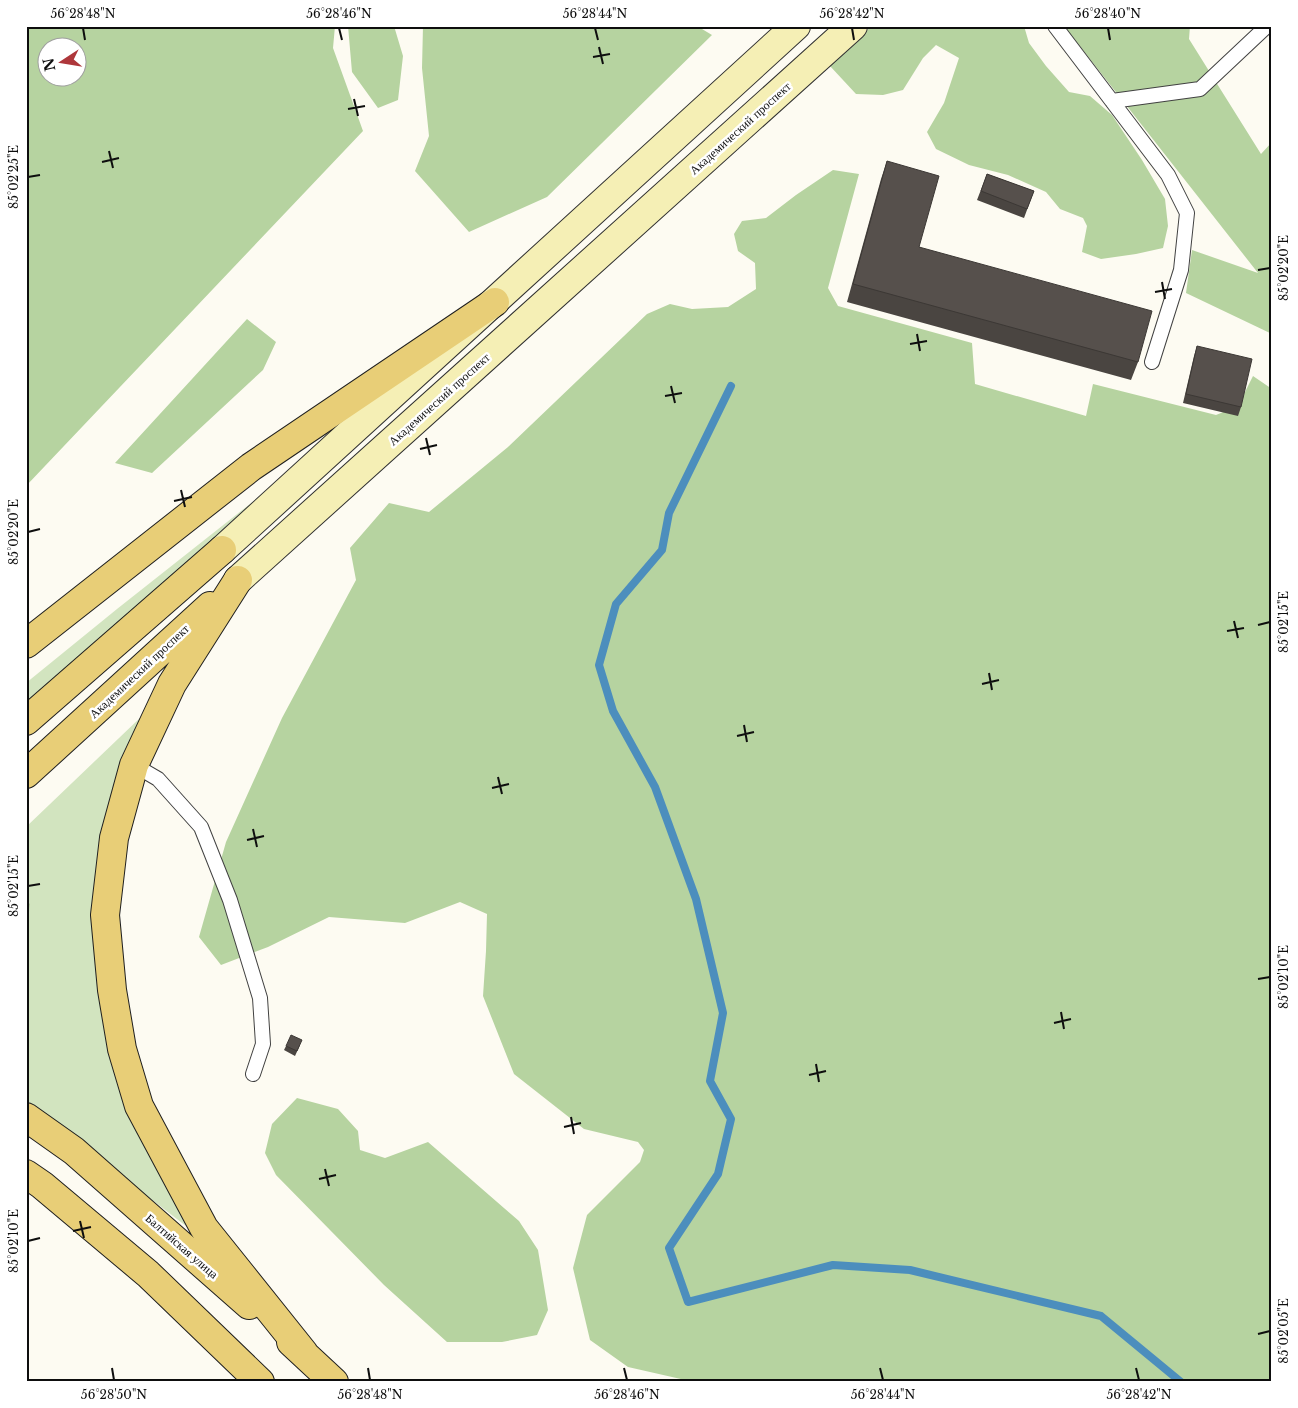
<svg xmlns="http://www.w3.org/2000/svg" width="1298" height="1408" viewBox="0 0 1298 1408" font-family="'Libre Baskerville',serif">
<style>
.green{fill:#d2e4bf}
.forest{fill:#b6d3a0;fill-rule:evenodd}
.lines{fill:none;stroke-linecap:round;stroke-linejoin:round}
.stream{stroke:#4c8ebd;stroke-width:8}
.service-casing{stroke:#414141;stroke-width:16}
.secondary-casing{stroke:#303030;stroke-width:30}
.primary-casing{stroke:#1f1f1f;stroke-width:30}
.service{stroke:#fff;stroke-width:14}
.secondary{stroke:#f5efb5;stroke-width:28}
.primary{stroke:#e8ce77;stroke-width:28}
.wall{fill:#4a4541}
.building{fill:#56504c;stroke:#3c3835}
.ticks{fill:none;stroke:#0e0e0e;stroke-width:2}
.labels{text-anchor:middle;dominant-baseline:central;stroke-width:5;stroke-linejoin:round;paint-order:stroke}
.street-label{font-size:12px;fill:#0e0e0e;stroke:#fff}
.neatline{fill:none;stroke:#0e0e0e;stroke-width:2}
.ticks-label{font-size:12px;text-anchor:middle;fill:#0e0e0e}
</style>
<rect width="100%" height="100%" fill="#fdfbf2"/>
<!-- green -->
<path class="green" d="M284,477L26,711V683L117,609Z
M165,694L134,768L107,940L140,1105L186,1226L26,1103V952L30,904L26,897V827Z"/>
<!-- forest -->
<path class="forest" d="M26,26H335L333,48L363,131L26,486ZM48,48H78V78H48Z
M348,26H394L403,56L398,100L378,108L352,72Z
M423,26H697L712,35L547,197L469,232L415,171L429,136L422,68Z
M871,26H1024L1029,43L1046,66L1069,92L1090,96L1112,115L1142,160L1165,199L1168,226L1163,248L1136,254L1101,259L1082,252L1087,226L1083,218L1060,209L1046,192L1008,175L969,165L936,149L927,132L944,103L959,58L936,45L923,58L903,90L883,95L856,94L830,66L855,44Z
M1064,26H1190L1189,39L1261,154L1272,142V334L1186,293L1192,250L1258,273Z
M833,170L859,174L828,288L838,306L972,343L975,384L1086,416L1093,384L1216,415L1238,406L1253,376L1272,389V1382H694L628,1367L590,1340L573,1268L587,1215L640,1162L644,1150L638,1142L584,1129L514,1074L483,996L486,951L487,914L460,902L405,923L329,917L268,947L221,965L199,937L226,842L282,718L356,580L350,548L389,503L429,512L508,447L647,314L670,304L692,309L728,307L756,289L755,263L738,251L734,234L742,221L766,218L796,195Z
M247,319L276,342L263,370L152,473L115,463Z
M26,897L30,904L26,952Z
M297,1098L338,1109L358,1131L360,1150L385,1158L428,1142L519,1221L538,1250L548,1310L537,1335L502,1342H447L384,1285L276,1175L265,1153L272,1124Z"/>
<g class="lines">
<!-- stream -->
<path class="stream" d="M731,386L669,513L662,550L616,604L599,665L613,711L655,787L696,899L723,1013L710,1081L731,1119L718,1174L669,1248L688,1302L833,1265L910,1270L1101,1316L1181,1382"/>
<!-- service casing -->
<g class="service-casing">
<path id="service" d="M1055,26L1168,175L1187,213L1181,270L1152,362
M1112,101L1200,89L1267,26
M134,765L158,779L201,827L230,900L260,998L263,1044L253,1074"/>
</g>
<!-- secondary casing -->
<g class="secondary-casing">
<path id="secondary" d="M222,550L796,26
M238,580L853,26"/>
</g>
<!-- primary casing -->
<g class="primary-casing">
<path id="primary" d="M238,580L172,684L134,765L114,838L105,915L112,990L122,1049L139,1106L204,1228L304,1353
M26,644L251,467L495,302
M26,721L222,550
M26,774L210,606
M26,1117L74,1151L249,1305
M26,1174L42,1185L148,1274L260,1382
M291,1342L334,1382"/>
</g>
<!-- service -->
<use href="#service" class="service"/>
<!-- secondary -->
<use href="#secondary" class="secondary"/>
<!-- primary -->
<use href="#primary" class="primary"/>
</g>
<!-- wall -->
<path class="wall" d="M887,161L919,247L1138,362L1131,380L847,302L881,179Z
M987,174L1034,191L1024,218L977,200Z
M1197,346L1241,407L1238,416L1183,403L1194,356Z
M300,1045L295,1056L284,1050L286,1046Z"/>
<!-- building -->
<path class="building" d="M887,161L939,176L919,247L1152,311L1138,362L853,284Z
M987,174L1034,191L1027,209L981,191Z
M1197,346L1252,359L1241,407L1186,394Z
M291,1035L302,1040L297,1051L286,1046Z"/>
<!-- ticks -->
<path class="ticks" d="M83,28L85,40M339,28L342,40M595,28L598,40M852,28L854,40M1108,28L1110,40M599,47L603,64M593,57L610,54M354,99L358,116M348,109L365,106M109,151L113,168M102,162L119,158M28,177L40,175M1258,270L1270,268M1162,282L1165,299M1155,292L1172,289M917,334L920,351M910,344L927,341M671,386L675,403M665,396L682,393M426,438L430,455M420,449L437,445M181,490L185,507M174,501L192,497M28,532L40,529M1234,621L1238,638M1258,625L1270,622M1227,631L1244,628M989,673L992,690M982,684L999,680M744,725L747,742M737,736L754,732M498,777L502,794M492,788L509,784M253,829L257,847M247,840L264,836M28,886L40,884M1258,979L1270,977M1061,1012L1064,1029M1054,1023L1071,1019M816,1064L819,1082M809,1075L826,1071M571,1117L574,1134M564,1127L581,1123M325,1169L329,1186M319,1179L336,1175M80,1221L84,1238M73,1231L91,1227M28,1241L40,1238M1258,1334L1270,1331M112,1368L114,1380M368,1368L370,1380M624,1368L627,1380M880,1368L883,1380M1136,1368L1139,1380"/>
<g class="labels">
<!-- street labels -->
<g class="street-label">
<text transform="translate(740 128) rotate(-42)">Академический проспект</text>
<text transform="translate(439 399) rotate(-42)">Академический проспект</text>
<text transform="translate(139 671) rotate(-43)">Академический проспект</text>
<text transform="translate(182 1246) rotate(41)">Балтийская улица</text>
</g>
</g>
<!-- border -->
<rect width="1298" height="1408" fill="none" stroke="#ffffff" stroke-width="55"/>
<!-- north arrow -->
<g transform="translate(62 62) rotate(258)"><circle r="24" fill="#ffffff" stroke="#9f9f9f"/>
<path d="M0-4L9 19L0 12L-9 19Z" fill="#ae373b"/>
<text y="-8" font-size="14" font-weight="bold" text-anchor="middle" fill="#0e0e0e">N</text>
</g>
<rect x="28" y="28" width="1242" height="1352" class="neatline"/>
<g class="ticks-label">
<text x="83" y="18">56°28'48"N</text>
<text x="339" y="18">56°28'46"N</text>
<text x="595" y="18">56°28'44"N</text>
<text x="852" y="18">56°28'42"N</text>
<text x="1108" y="18">56°28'40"N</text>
<text transform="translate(14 177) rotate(-90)" y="4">85°02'25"E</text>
<text transform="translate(1284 268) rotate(-90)" y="4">85°02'20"E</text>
<text transform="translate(14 532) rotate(-90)" y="4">85°02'20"E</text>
<text transform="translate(1284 622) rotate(-90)" y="4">85°02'15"E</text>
<text transform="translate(14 886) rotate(-90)" y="4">85°02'15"E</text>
<text transform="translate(1284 977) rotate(-90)" y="4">85°02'10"E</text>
<text transform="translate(14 1241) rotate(-90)" y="4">85°02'10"E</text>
<text transform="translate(1284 1331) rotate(-90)" y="4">85°02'05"E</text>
<text x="114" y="1399">56°28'50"N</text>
<text x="370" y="1399">56°28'48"N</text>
<text x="627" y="1399">56°28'46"N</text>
<text x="883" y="1399">56°28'44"N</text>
<text x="1139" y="1399">56°28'42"N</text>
</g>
</svg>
